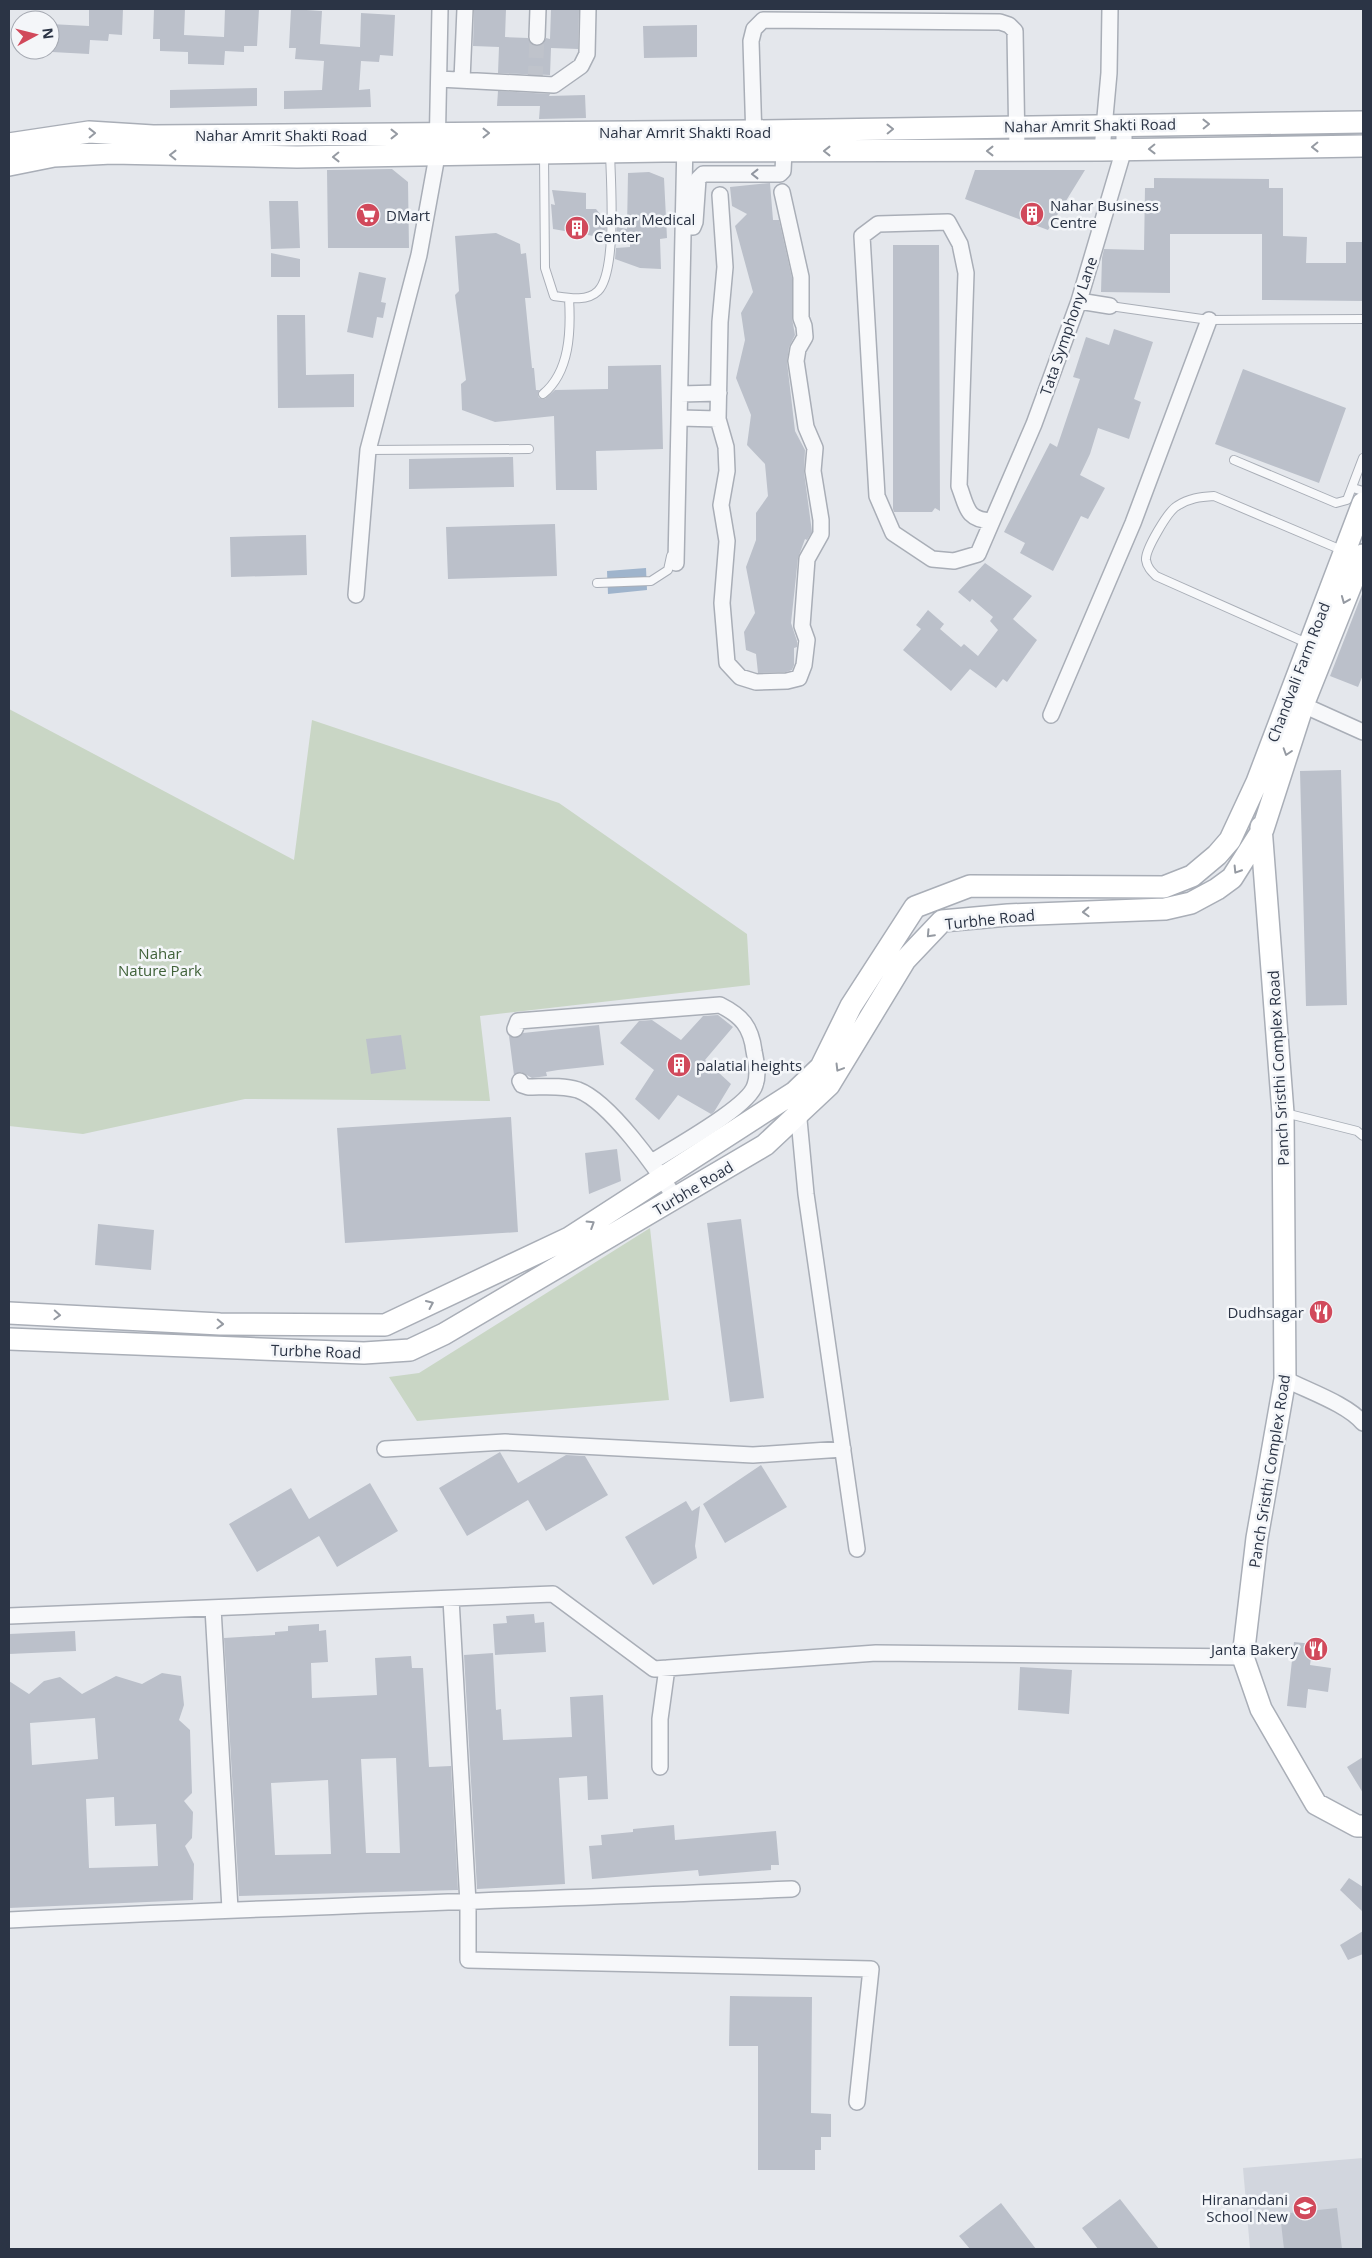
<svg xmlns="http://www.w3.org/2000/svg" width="1372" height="2258" viewBox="0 0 1372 2258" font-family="'Open Sans',sans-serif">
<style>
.built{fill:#d2d6de}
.green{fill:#c9d6c5}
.water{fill:#9fb4cc}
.building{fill:#bbc0ca;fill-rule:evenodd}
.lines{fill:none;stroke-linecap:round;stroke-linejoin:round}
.street-tunnel{stroke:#bfc3cb;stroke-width:15;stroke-dasharray:15 8;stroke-linecap:butt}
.lane-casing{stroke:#a9aeb7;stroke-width:10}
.street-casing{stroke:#a9aeb7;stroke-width:18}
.secondary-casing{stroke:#a9aeb7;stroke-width:24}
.lane{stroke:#f7f8fa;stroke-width:8}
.street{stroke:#f7f8fa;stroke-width:15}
.secondary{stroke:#fff;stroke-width:21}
.oneway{stroke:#959aa2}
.oneway2{stroke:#9196a0}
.labels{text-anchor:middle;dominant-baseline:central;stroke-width:5;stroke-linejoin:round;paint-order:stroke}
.street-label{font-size:15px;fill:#2b3445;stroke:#f4f6f9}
.poi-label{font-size:15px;fill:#2b3445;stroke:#f4f6f9;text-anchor:start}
.park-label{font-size:15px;fill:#3f6138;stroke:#f4f6f9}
</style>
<rect width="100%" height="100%" fill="#e4e7ec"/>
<!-- built -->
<path class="built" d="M1363,2158V2249H1250L1243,2168Z"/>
<!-- green -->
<path class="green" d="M9,709L294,860L312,720L559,803L747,934L750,985L480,1016L490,1101L245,1099L83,1134L9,1126Z
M650,1228L669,1400L417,1421L389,1377L419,1373Z"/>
<!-- water -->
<path class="water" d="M646,568L647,590L608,594L607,571Z"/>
<!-- building -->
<path class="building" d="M89,9H123L122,35L109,34L108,41L90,40L89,54L52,52L50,24L89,26Z
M154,9H185L184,35L224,37L225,9H259L257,46H244V52L225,51L224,65L188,64V52L160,51V39H153Z
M291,9L322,11L320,44L360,47L361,13L395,15L393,56L380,55L379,62L361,61L359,90L370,89L371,107L284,109V91L322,90L324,61L295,59L296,48H289Z
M474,9H506L505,37L528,38L532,45L537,46L542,45L546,38L550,39L551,9H579L578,49L551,48L550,75L498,73L499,47L473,46Z
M697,25V57L644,58L643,26Z
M257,88V106L170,108V90Z
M498,91L550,94L549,96L585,95L586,118L539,119L540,106H497Z
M392,169L408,182L409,248H328L327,170Z
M975,170H1085L1048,230L965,199Z
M649,172L664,178L667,238L660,239L661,269L640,268L615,259L616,248L630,247V243L616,241L617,227L627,229L628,173Z
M1154,178L1269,179V188H1283V236L1307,237L1306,263H1346V242H1363V301L1262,300V234H1170V293L1101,292L1102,258L1104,249L1144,250L1145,188H1154Z
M770,183L773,220H779L792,278V318L795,335L789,347L787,362L795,431L805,450L804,472L812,532L807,540L805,539L798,558L791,623L797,641V647L794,648V665L792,670L786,672L758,673L756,654L746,650L744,632L755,613L746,567L756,540V513L768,496L765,464L747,445L751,415L736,378L745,340L741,313L753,292L735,226L747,214L732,206L730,187Z
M552,190L586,193V209H596L600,214L603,226H606L605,238L553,229L551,204L555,205Z
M269,201H298L300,248L271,249Z
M496,233L520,244L521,254L526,253L531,298H525L532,368H534L536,390H539L538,395L539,398L545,399L555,390L608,389V366L661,365L663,449L596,451L597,490H556L554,416L495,422L462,410L461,384L466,380L455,295L459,291L455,236Z
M893,245H939L940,511L935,508L932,512H894L893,509Z
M271,253L300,259V277H271Z
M359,272L386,278L381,302L386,303L383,318L377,317L373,338L347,332Z
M277,315H305L306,375L354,374V407L278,408Z
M1114,329L1153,342L1134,399L1141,402L1129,439L1098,428L1090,454L1080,475L1105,488L1088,519L1081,516L1053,571L1020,553L1025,543L1004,532L1050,443L1057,447L1080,379L1073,377L1086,337L1109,345Z
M1243,369L1346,408L1319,483L1215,444Z
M513,457L514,487L409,489V459Z
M555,524L557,576L448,579L446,527Z
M306,535L307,575L231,577L230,537Z
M985,563L1032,596L1013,619L1037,640L1007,682L1003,679L996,688L970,669L951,691L903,650L921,629L916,625L928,610L944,624L940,629L961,647L964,644L978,656L998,630L990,621L993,617L972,599L970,602L958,592Z
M1362,594L1363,675L1358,687L1330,676Z
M1341,770L1347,1005L1306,1006L1300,771Z
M718,1015L733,1027L705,1060L731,1084L714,1112L711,1114L678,1095L659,1120L635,1099L654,1070L620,1043L639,1021L652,1020L681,1040L703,1016Z
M599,1025L604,1065L558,1070L546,1072L547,1076L532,1078L521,1072L514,1075L509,1036L516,1038L523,1033Z
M401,1035L406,1069L371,1074L366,1039Z
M511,1117L518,1232L345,1243L337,1128Z
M617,1149L621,1181L589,1194L585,1153Z
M741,1219L764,1398L730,1402L707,1223Z
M98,1224L154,1230L151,1270L95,1265Z
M500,1452L518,1483L566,1455L585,1456L608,1495L546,1531L528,1500L467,1536L439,1488Z
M761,1465L787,1507L725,1543L703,1504Z
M370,1483L398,1531L337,1567L319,1536L257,1572L229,1524L291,1488L309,1519Z
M686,1501L692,1511L700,1506L695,1546L697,1558L653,1585L625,1537Z
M534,1614L535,1623L544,1622L546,1652L495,1655L493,1624L507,1623L506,1616Z
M319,1624V1631L326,1630L328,1662L311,1663L312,1698L377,1695L375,1658L411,1656L412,1668H423L429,1767L451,1766L458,1890L239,1896L224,1638L275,1635V1632L288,1631V1626ZM396,1758L400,1853H366L361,1759ZM328,1780L331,1854L275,1855L271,1783Z
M75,1631L76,1651L9,1654V1634Z
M1294,1642L1313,1644L1310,1665L1331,1668L1328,1692L1308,1689L1306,1708L1287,1706Z
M493,1653L496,1710L501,1709L503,1740L572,1737L570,1697L603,1695L608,1799L588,1800L587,1776L559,1778L565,1884L477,1889L464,1655Z
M1020,1667L1072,1670L1069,1714L1018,1710Z
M162,1673L181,1676L184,1705L179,1720L190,1730L192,1793L184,1801L193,1812L192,1838L185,1846L194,1864L193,1900L9,1908V1681L29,1694L44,1681L60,1677L82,1694L116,1676L142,1684ZM95,1718L98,1759L32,1765L30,1723ZM114,1797L115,1826L156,1824L158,1866L89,1868L86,1799Z
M1363,1757V1793L1347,1767Z
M674,1825L675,1840L776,1831L779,1865H771V1870L699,1876L698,1870L592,1879L589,1846L602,1845L601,1835L633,1832V1829Z
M1349,1878L1363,1887V1912L1340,1890Z
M1363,1931V1954L1348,1960L1340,1945Z
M730,1996L812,1997L811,2113L831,2114V2137H821V2150H815V2170H758V2046H729Z
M1120,2199L1159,2249H1098L1082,2228Z
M1001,2203L1036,2249H970L959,2236Z
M1337,2208L1342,2249H1284L1280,2214Z"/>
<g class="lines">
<!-- street-tunnel -->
<path class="street-tunnel" d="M535,81L537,37"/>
<!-- lane casing -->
<g class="lane-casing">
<path id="lane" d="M544,155L545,268L554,296C568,298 587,302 598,291C617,272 611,182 610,154
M1110,306L1209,320L1363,319
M543,394C570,372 571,331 569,298
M368,450L529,449
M1234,460L1336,503L1347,500L1363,458
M1353,488L1363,491
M597,583L651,581L668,570L671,556
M1309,644L1156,576C1151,571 1147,567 1146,560C1145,550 1168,511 1177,506C1189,498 1200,497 1214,496L1344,551
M1285,1113L1357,1131L1363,1136"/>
</g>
<!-- street casing -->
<g class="street-casing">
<path id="street" d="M537,37L538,9
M439,79L554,85L581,66L587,54L588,9
M462,80L465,9
M754,140L751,41L754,29L763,20L1000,22L1009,25L1015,31L1017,151
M1102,150L1109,73L1110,9
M720,195L725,267L720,322L718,419L726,447L727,471L721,505L727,541L722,603L727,663L740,677L756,682L787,681L799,678L804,665L807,640L802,626L807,559L821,534V520L813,471L815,448L806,427L796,361L798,349L805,337L804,326L801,318V277L782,192
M683,227H693L695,222L698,179L703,174H780L783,171L784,151
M1079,301L1110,306
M680,394L719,393
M680,418L718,419
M992,521C966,520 967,507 959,486L966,273L960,244L948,222L878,224L862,236L877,496L893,533L932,559L954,561L978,554L1034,424L1079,301L1124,149V125
M676,563L685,141
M356,595L368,450L419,255L437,156L440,9
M1303,705L1363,732
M1051,715L1133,523L1209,320
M515,1029L518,1021L720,1005C742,1016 751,1027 754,1051C756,1062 759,1074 755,1085C749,1107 673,1148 652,1162
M520,1081L522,1085L528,1087C544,1087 562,1085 578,1090C610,1102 657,1169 675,1198
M798,1109L806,1194L857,1549
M1285,1379C1308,1391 1347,1404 1363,1423
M385,1449L505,1442L753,1455L843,1449
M451,1599L468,1903V1960L871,1969L857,2102
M213,1608L230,1909
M9,1616L553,1594L654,1669L876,1653L1243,1657
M660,1767V1719L667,1668
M9,1920C270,1907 531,1900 792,1889"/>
</g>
<!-- secondary casing -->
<g class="secondary-casing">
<path id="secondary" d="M9,144L89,132L153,136L754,131L1363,122
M9,165L54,156L112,153L297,157L663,151L1102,150L1363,146
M1261,827L1283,1113L1285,1379L1257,1538L1243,1657L1261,1709L1316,1804L1357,1826H1363
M9,1313L220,1324L385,1325L569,1238L795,1092L821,1067L851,1006L915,907L970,886L1164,887L1192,876L1217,855L1230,840L1257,782L1363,503
M9,1339L364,1353L410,1350L444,1334L765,1145L829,1085L905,960L942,921L1008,915L1165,909L1191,903L1217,889L1232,878L1263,829L1303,705L1363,555"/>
</g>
<!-- lane -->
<use href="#lane" class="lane"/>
<!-- street -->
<use href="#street" class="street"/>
<!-- secondary -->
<use href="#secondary" class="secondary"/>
</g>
<!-- one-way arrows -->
<defs><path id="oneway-chevron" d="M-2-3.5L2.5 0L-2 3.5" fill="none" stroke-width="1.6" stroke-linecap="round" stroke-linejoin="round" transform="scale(1.25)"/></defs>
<g class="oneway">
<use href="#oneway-chevron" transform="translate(1206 124) rotate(-1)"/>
<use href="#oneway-chevron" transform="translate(890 129) rotate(-1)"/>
<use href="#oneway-chevron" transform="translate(92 133) rotate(-1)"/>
<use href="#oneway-chevron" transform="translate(486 133)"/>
<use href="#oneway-chevron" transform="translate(394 134)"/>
<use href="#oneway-chevron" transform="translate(1315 147) rotate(179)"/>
<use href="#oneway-chevron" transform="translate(1152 149) rotate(179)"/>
<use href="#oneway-chevron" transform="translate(827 151) rotate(180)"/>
<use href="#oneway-chevron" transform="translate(990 151) rotate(180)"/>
<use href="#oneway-chevron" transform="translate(173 155) rotate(-179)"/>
<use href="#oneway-chevron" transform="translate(336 157) rotate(179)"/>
<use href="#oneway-chevron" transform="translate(1345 600) rotate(112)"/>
<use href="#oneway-chevron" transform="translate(1287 752) rotate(108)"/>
<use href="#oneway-chevron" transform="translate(1237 870) rotate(122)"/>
<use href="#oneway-chevron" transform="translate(1086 912) rotate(178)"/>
<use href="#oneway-chevron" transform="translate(930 934) rotate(133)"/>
<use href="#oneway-chevron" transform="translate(839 1068) rotate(121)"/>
<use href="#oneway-chevron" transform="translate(591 1224) rotate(-32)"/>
<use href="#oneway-chevron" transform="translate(430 1304) rotate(-24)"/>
<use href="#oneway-chevron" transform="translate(57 1315) rotate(3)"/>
<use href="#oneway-chevron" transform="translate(220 1324) rotate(2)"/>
</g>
<use class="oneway2" href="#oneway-chevron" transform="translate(755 174) rotate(180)"/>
<!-- icons -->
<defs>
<g id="building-disc" transform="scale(1.25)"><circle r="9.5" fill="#d1495b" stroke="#f4f6f9"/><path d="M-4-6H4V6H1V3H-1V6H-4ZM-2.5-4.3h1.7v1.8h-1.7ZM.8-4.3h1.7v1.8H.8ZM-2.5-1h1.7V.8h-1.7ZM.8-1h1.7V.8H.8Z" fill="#fff"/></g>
<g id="supermarket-disc" transform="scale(1.25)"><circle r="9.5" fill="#d1495b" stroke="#f4f6f9"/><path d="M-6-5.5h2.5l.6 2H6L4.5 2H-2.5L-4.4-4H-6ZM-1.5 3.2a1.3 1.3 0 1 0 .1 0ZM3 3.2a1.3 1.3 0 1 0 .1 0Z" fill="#fff"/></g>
<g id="restaurant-disc" transform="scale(1.25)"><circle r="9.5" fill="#d1495b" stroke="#f4f6f9"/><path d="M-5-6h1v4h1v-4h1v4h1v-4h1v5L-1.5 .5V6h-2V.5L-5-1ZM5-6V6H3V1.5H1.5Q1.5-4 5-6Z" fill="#fff"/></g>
<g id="school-disc" transform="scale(1.25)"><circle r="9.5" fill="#d1495b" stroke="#f4f6f9"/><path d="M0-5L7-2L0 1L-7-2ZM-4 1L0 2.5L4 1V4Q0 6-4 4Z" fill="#fff"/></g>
</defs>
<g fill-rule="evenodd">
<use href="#building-disc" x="1032" y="214"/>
<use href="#supermarket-disc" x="368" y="215"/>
<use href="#building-disc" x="577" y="228"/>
<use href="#building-disc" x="679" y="1065"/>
<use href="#restaurant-disc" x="1321" y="1312"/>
<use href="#restaurant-disc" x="1316" y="1649"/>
<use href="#school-disc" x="1305" y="2208"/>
</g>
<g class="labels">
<!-- street labels -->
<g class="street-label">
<text transform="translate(1090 125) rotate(-1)">Nahar Amrit Shakti Road</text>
<text x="685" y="132">Nahar Amrit Shakti Road</text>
<text x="281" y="135">Nahar Amrit Shakti Road</text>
<text transform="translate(1068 326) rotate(-71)">Tata Symphony Lane</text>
<text transform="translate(1298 672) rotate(-69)">Chandvali Farm Road</text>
<text transform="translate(990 919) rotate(-6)">Turbhe Road</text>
<text transform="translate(1278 1068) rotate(-93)">Panch Sristhi Complex Road</text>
<text transform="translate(693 1188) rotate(-31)">Turbhe Road</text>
<text transform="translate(316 1351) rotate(2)">Turbhe Road</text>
<text transform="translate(1269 1471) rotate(-81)">Panch Sristhi Complex Road</text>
</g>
<!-- poi labels -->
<g class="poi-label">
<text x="1050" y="205">Nahar Business<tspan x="1050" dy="17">Centre</tspan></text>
<text x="386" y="215">DMart</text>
<text x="594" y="219">Nahar Medical<tspan x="594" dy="17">Center</tspan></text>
<text x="696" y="1065">palatial heights</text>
<text x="1304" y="1312" text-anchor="end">Dudhsagar</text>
<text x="1298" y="1649" text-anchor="end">Janta Bakery</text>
<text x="1288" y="2199" text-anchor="end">Hiranandani<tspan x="1288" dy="17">School New</tspan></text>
</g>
<!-- park labels -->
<g class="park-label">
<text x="160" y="953">Nahar<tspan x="160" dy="17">Nature Park</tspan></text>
</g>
</g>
<!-- border -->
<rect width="1372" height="2258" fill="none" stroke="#2b3445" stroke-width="20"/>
<!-- north arrow -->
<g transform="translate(35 35) rotate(83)"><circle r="24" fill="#f4f6f9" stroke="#a4a8b1"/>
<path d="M0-4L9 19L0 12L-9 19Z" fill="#d1495b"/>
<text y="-8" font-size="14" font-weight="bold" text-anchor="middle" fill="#2b3445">N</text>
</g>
</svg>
